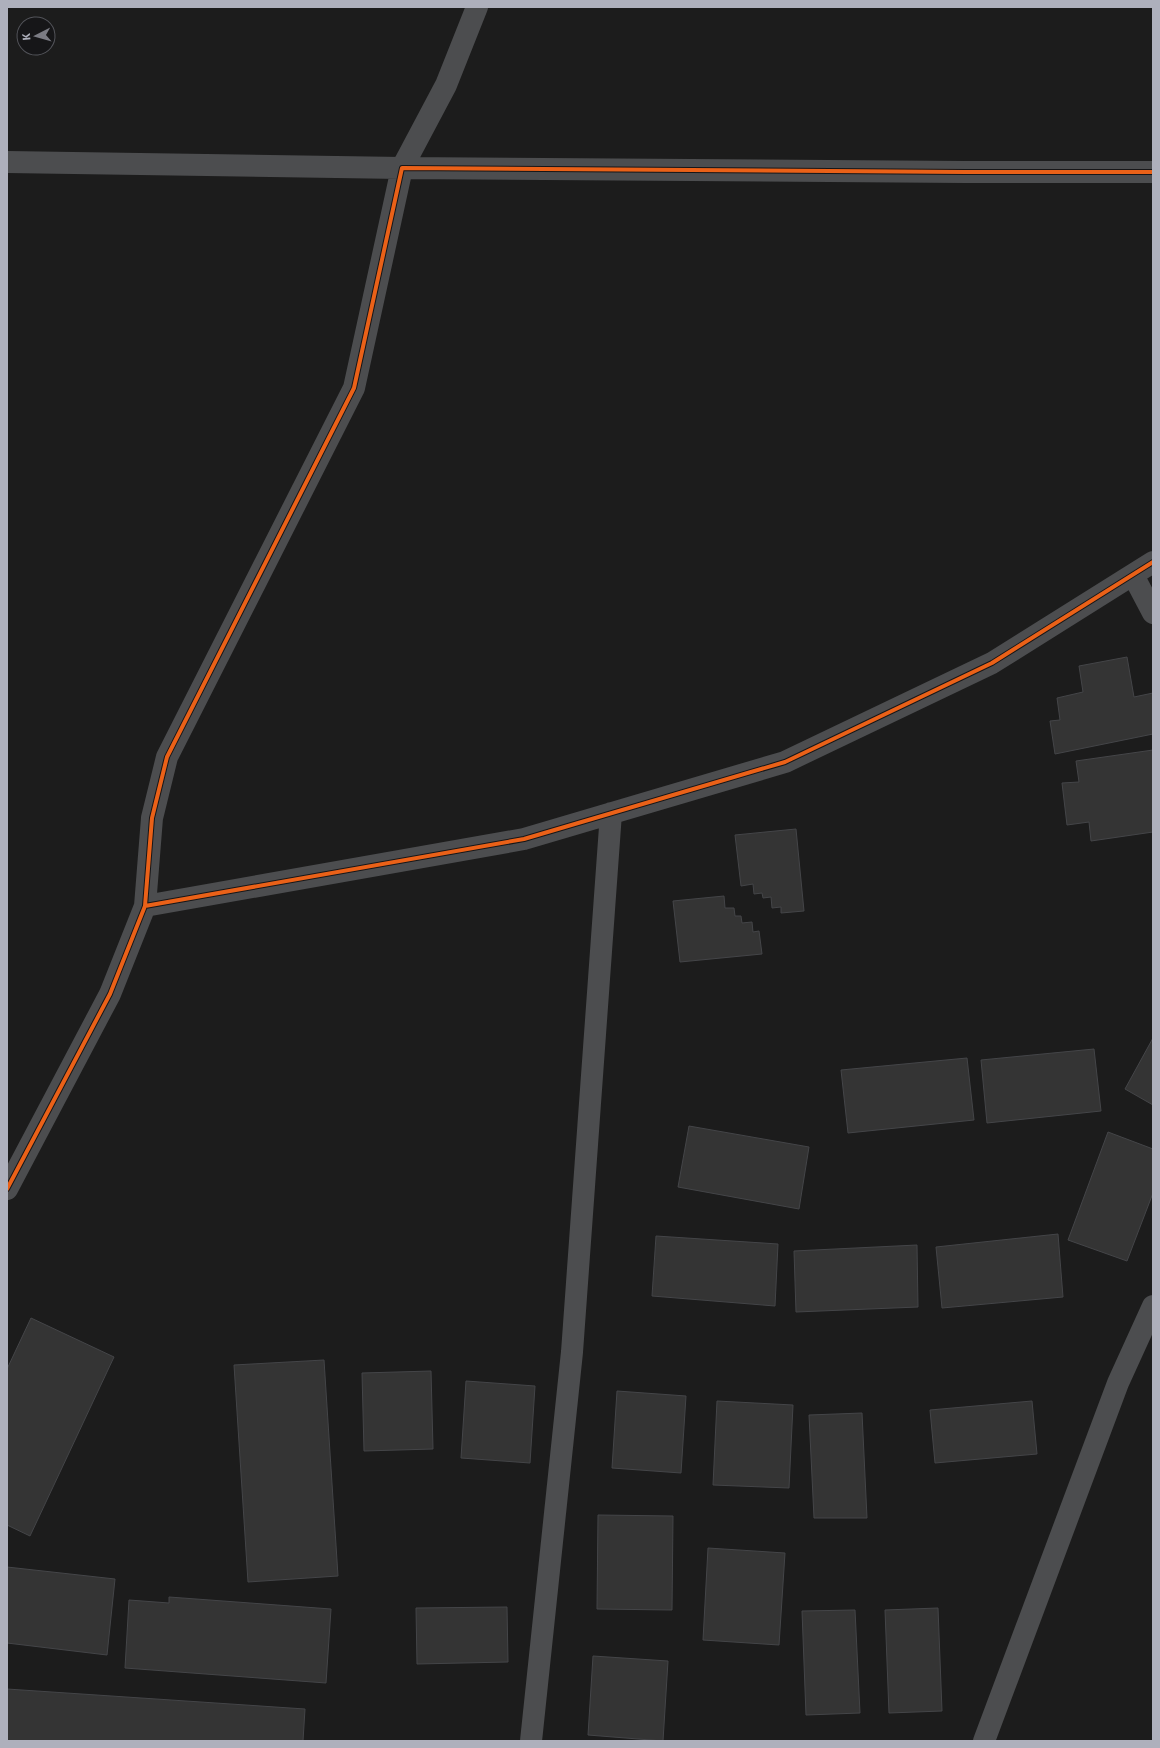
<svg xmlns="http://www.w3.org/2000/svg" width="1160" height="1748" viewBox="0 0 1160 1748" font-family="'Fira Sans',sans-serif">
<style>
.building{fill:#343434;stroke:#444548}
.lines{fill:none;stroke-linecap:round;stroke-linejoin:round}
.minor{stroke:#4c4d4f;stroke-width:22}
.cycleway-casing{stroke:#161618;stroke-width:6}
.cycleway{stroke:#ea6118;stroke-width:4}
</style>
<rect width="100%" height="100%" fill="#1c1c1c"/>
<!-- building -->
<path class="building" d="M1127,657L1134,697L1153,693V734L1055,754L1050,721L1060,720L1057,698L1083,692L1079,666Z
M1153,750V832L1091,841L1089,822L1067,825L1062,783L1079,782L1076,761Z
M796,829L804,911L781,913V907L772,908L771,897L763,898L762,893L754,894L753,884L741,886L735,835Z
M724,896L725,908H734L735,916H741L742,923L752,922L753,932L759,931L762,954L680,962L673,901Z
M1153,1038V1105L1125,1089Z
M1094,1049L1101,1111L987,1123L981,1060Z
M967,1058L974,1120L848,1133L841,1070Z
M689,1126L809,1147L799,1209L678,1187Z
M1108,1132L1153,1149V1193L1127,1261L1068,1240Z
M1058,1234L1063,1297L942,1308L936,1247Z
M656,1236L778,1244L775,1306L652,1296Z
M917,1245L918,1307L796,1312L794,1251Z
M31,1318L114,1357L30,1536L7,1525V1369Z
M324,1360L338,1576L248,1582L234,1365Z
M431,1371L433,1449L364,1451L362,1373Z
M466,1381L535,1386L530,1463L461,1458Z
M617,1391L686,1396L681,1473L612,1468Z
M717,1401L793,1405L789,1488L713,1485Z
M1032,1401L1037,1454L935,1463L930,1410Z
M862,1413L867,1518H814L809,1415Z
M598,1515L673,1516L672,1610L597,1609Z
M708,1548L785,1553L779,1645L703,1640Z
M7,1567L115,1579L107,1655L7,1643Z
M169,1597L331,1609L326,1683L125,1668L129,1600L169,1603Z
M507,1607L508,1662L417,1664L416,1608Z
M938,1608L942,1711L889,1713L885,1610Z
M855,1610L860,1713L806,1715L802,1611Z
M593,1656L668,1661L663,1741L588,1735Z
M7,1689L305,1709L303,1741H7Z"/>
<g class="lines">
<!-- minor -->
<path class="minor" d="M7,162L402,168L446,85L477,7
M1133,575L1153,613
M145,906L524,839L785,762L992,663L1153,562
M7,1189L110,994L145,906L152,818L167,757L354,388L402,168L964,172H1153
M531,1741L572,1352L611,813
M984,1741L1118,1383L1153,1306"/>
<!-- cycleway casing -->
<g class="cycleway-casing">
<path id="cycleway" d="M145,906L524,839L785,762L992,663L1153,562
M7,1189L110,994L145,906L152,818L167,757L354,388L402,168L964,172H1153"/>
</g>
<!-- cycleway -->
<use href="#cycleway" class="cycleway"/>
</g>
<!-- border -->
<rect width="1160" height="1748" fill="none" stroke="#aeb0bc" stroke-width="16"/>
<!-- north arrow -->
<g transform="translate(36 36) rotate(264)"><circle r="19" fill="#161618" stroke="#53545a"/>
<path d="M0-3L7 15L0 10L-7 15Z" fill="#7b7c84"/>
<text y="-6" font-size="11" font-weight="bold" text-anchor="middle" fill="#aeb0bc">K</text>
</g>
</svg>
